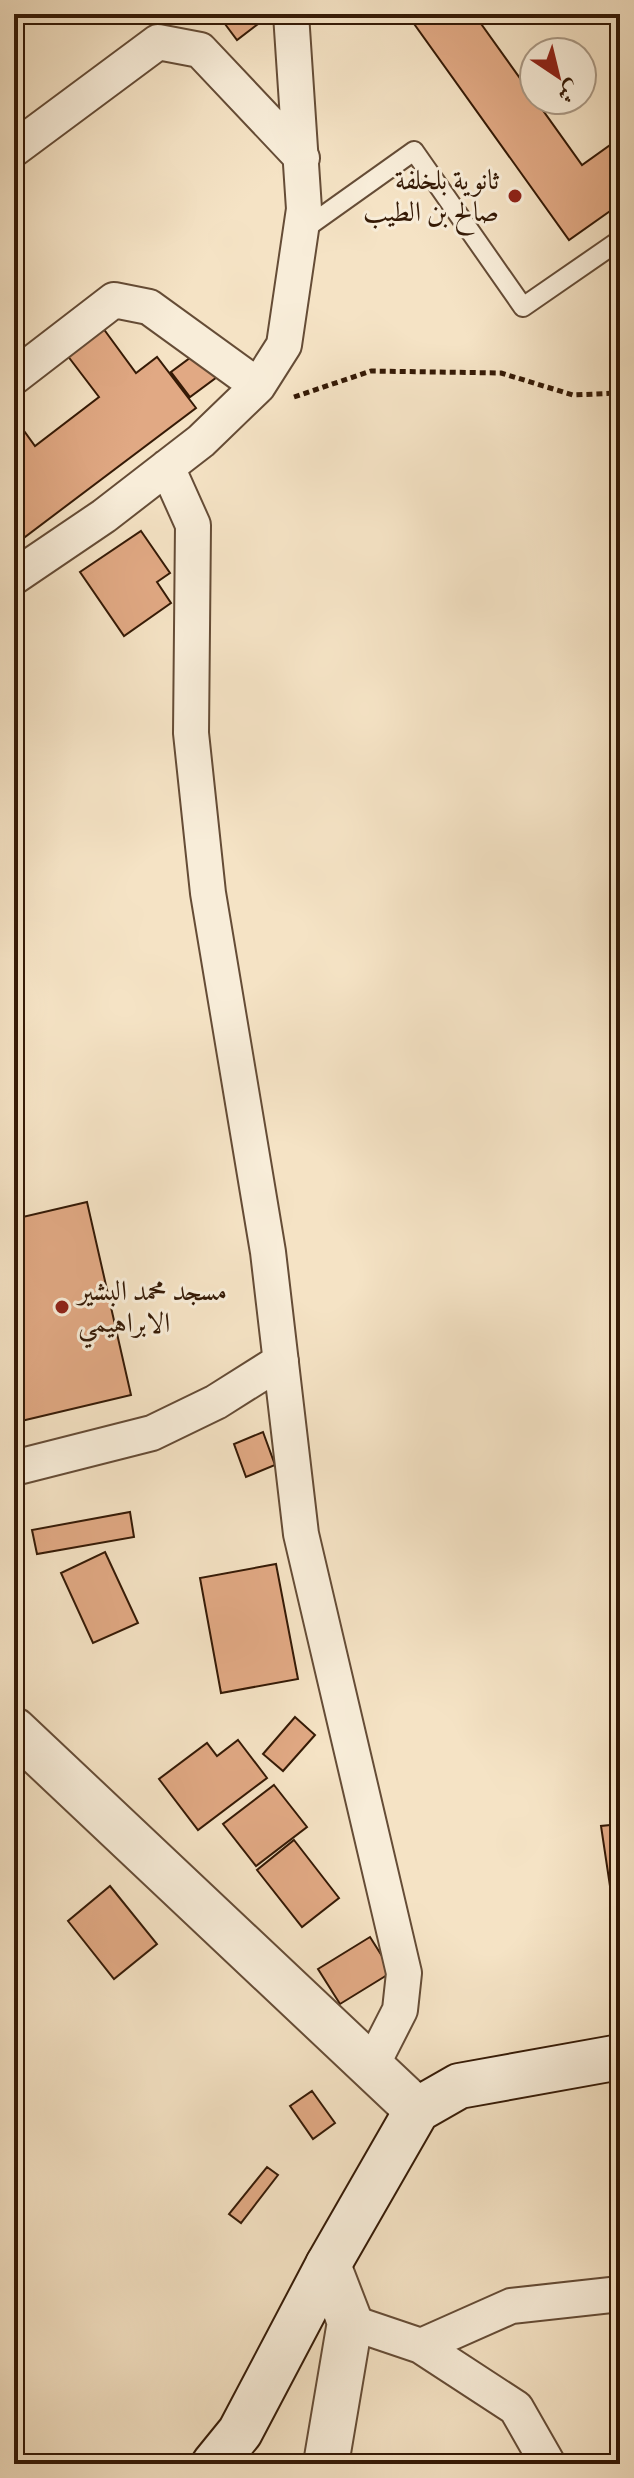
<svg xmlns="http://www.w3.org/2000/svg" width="634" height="2478" viewBox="0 0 634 2478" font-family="'Libre Bodoni',Amiri,serif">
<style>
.building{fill:#e1a984;stroke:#351a06;stroke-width:2}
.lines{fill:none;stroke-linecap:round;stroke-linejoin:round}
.service-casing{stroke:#654c36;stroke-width:22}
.minor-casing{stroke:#654c36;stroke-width:38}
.tertiary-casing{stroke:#654c36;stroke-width:48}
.secondary-casing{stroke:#351a06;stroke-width:48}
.path{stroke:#351a06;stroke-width:5;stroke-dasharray:6 4;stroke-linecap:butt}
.service{stroke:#f8edd9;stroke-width:18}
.minor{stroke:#f8edd9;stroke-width:34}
.tertiary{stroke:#f8edd9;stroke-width:44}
.secondary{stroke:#f8edd9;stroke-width:44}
.poi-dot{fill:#8f2418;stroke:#f8edd9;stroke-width:3}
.labels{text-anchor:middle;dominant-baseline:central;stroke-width:6;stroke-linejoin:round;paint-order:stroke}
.poi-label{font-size:28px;fill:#351a06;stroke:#f8edd9;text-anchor:end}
</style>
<rect width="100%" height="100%" fill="#f5e3c5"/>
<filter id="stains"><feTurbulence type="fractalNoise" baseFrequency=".0025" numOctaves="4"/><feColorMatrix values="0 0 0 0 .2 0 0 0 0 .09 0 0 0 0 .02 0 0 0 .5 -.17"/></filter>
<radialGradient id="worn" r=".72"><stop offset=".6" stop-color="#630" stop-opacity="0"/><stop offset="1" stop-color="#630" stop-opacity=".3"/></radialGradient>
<!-- building -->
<path class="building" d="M237,14H250L258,24L237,40L225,24Z
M407,14H474L582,165L620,138V204L569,240Z
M100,324L136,373L157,357L196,408L21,540L14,530V417L35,446L99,397L64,351Z
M198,352L217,377L190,397L171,372Z
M141,531L170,573L157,582L171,603L124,636L80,572Z
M87,1202L131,1395L17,1422L14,1406V1219Z
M263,1432L275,1465L246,1477L234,1444Z
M130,1512L134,1537L37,1554L32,1530Z
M105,1552L138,1623L93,1643L61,1573Z
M276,1564L298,1679L221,1693L200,1578Z
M295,1717L315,1735L283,1771L263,1754Z
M238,1740L267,1778L198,1830L159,1779L207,1743L217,1756Z
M274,1785L307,1827L256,1866L223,1824Z
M620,1824V1953L601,1826Z
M294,1840L339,1898L302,1927L257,1870Z
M110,1886L157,1944L114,1979L68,1921Z
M370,1937L392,1972L340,2004L318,1969Z
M312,2091L335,2123L313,2139L290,2106Z
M267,2167L278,2175L241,2223L229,2214Z"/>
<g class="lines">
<!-- service casing -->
<g class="service-casing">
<path id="service" d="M303,230L414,151L523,307L620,240"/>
</g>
<!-- minor casing -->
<g class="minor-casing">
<path id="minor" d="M14,149L158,42L200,50L302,158
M14,377L114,300L149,307L258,386
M167,467L193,525L191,733L208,893L268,1252L301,1534L404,1973L400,2010L371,2067
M14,577L104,516L201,441L258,386L284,345L304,209L291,14
M14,1468L152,1433L216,1402L281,1361
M350,2322L421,2346L516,2408L548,2464
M421,2346L511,2306L620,2294"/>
</g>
<!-- tertiary casing -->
<g class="tertiary-casing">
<path id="tertiary" d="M14,1730L417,2110
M326,2464L350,2322L328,2265"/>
</g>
<!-- secondary casing -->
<g class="secondary-casing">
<path id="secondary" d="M214,2464L240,2432L328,2265L417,2110L459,2086L620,2057"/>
</g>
<!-- path -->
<path class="path" d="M294,397L371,371L501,373L573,395L620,393"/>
<!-- service -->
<use href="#service" class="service"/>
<!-- minor -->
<use href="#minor" class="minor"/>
<!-- tertiary -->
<use href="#tertiary" class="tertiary"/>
<!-- secondary -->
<use href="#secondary" class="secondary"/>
</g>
<!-- markers -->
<g class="poi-dot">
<circle cx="515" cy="196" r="8"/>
<circle cx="62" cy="1307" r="8"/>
</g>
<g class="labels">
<!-- poi labels -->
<g class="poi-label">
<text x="499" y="180">ثانوية بلخلفة<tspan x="499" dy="32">صالح بن الطيب</tspan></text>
<text x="78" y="1291" text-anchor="start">مسجد محمد البشير<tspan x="78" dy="32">الابراهيمي</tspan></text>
</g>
</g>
<!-- margin -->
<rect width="634" height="2478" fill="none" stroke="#f5e3c5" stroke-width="48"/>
<rect x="16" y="16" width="602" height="2446" fill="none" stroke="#351a06" stroke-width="4"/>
<rect x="24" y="24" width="586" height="2430" fill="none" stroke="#351a06" stroke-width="2"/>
<!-- north arrow -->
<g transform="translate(558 76) rotate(145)"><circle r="38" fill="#f8edd9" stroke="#aa9985" stroke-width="2"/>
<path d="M0-6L14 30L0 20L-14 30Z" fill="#8f2418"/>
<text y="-12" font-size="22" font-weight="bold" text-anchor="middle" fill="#351a06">ش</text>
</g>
<rect width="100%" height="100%" filter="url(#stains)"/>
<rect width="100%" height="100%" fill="url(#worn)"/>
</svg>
